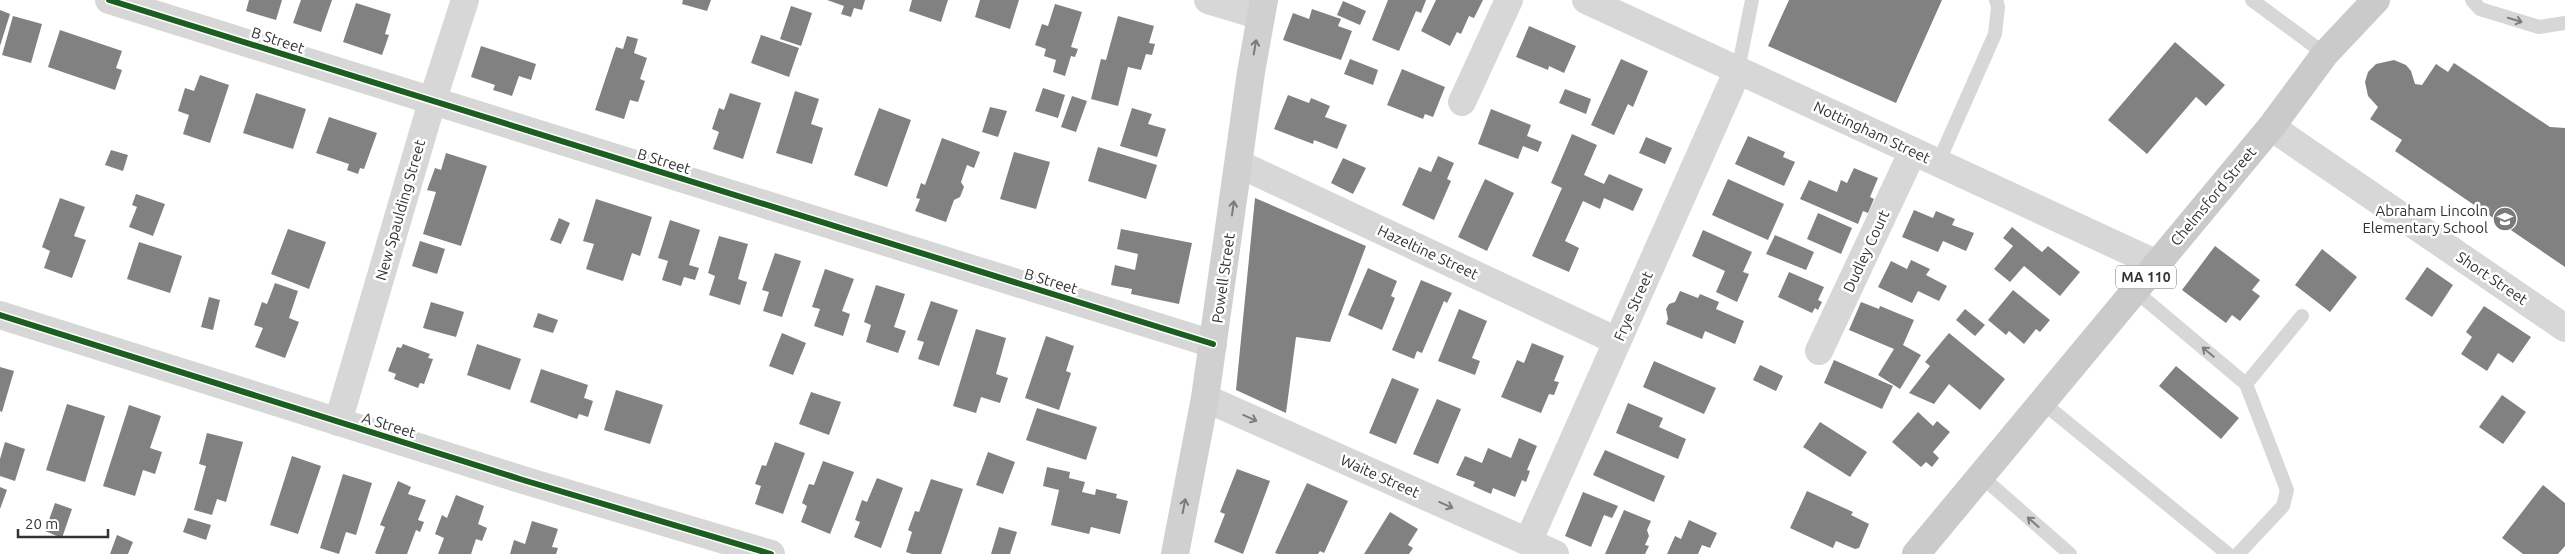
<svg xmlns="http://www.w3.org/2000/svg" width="2565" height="554" viewBox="0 0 2565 554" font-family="Ubuntu,sans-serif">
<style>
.building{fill:#818181}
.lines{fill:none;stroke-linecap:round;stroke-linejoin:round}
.lane{stroke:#d7d7d7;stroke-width:14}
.street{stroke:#d7d7d7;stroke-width:28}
.secondary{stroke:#d0d0d0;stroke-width:28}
.primary{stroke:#cacaca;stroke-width:28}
.cycleway-casing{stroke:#fff;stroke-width:9}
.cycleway{stroke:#1b5e20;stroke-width:6}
.oneway{stroke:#7d7d7d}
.oneway2{stroke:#7a7a7a}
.labels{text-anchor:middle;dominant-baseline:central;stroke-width:5;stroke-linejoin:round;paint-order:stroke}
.shield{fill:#fff;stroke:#707070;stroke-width:1}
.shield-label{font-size:14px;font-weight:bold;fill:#333}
.street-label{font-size:15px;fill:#333;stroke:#fff}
.poi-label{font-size:15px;fill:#333;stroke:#fff;text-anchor:end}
</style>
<rect width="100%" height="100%" fill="#fff"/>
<!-- building -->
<path class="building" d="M249,0H282L276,20L246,11Z
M301,0H332L321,32L293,23Z
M683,0H711L707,11L682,4Z
M827,0H865L862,10L854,8L851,17L841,14L844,6Z
M912,0H948L941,22L909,11Z
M980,0H1019L1010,29L975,17Z
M1388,0H1426L1421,13L1416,11L1399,51L1372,40Z
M1436,0H1483L1474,18L1469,16L1461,34L1457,32L1450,46L1421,31Z
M1789,0H1942L1896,103L1768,46Z
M1343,1L1366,11L1360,25L1337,15Z
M356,3L391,14L385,34L389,35L382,55L343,42Z
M1055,4L1082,12L1071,47L1078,49L1075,57L1071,56L1065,76L1053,72L1056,60L1044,56L1046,49L1035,45L1042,24L1048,26Z
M791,6L812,13L801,46L780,39Z
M1312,9L1341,19L1338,26L1352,31L1341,60L1283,40L1293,13L1309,19Z
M0,10L10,14L0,46Z
M13,16L42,24L31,63L2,55Z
M1118,16L1154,26L1149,43L1155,44L1152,55L1146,54L1141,70L1128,67L1118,106L1091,99L1101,59L1106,60Z
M1529,26L1576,46L1564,73L1549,66L1548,70L1516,57Z
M60,30L122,51L116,68L122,70L115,90L48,67Z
M761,35L799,48L789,77L751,63Z
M627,36L638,39L634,53L647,58L640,79L645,81L638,102L630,100L624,119L595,110L616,47L623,49Z
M2175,42L2225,85L2206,106L2196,97L2147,154L2108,120Z
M481,46L536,64L531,80L519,76L512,96L493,90L495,85L471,77Z
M1350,59L1378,70L1373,85L1344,74Z
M1621,59L1648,71L1633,107L1628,104L1614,135L1591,125Z
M2394,60L2406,65L2411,71L2415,84L2422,85L2436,64L2448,72L2454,63L2550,127L2565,128V267L2395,151L2402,140L2370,119L2378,107L2368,96L2365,82L2368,72L2376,64Z
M1402,69L1445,87L1433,117L1425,114L1423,119L1387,105Z
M200,75L229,85L210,143L183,134L189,115L178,111L185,88L194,91Z
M1043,88L1065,95L1058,118L1035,111Z
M1565,89L1591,99L1586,114L1559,103Z
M795,91L819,99L811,124L823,128L812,164L776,153Z
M256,93L306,109L293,149L243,133Z
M730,93L761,103L743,159L713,149L719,132L712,129L719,108L724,110Z
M1288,95L1309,103L1311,98L1330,106L1325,117L1347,125L1337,149L1314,140L1313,144L1274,129Z
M1072,96L1087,101L1076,132L1061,127Z
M990,107L1007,111L998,137L982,132Z
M879,108L911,120L887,187L854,175Z
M1132,108L1152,114L1148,124L1166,129L1157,157L1120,146Z
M1491,109L1531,125L1527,136L1542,142L1538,152L1523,146L1518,159L1478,144Z
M329,117L377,133L364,169L360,168L358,174L347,170L349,164L316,153Z
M1572,134L1597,145L1584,175L1604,184L1609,174L1643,189L1633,211L1604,198L1600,209L1583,201L1565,241L1579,248L1569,272L1532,256L1562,188L1551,183Z
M1748,136L1785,152L1783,157L1795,162L1784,186L1735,164Z
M1646,137L1672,148L1665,164L1639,153Z
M942,138L980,152L974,168L967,165L961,182L964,187L960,197L954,200L946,222L915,211L920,199L916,198L921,183L925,185Z
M1098,147L1157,165L1146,199L1088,181Z
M111,150L128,155L123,171L105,165Z
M1014,152L1050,162L1036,209L1000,199Z
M446,153L487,166L461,246L423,234L436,192L427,190L435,168L441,170Z
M1438,156L1454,163L1447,179L1451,181L1434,220L1402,205L1419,167L1431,172Z
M1343,158L1366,168L1353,194L1331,183Z
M1854,168L1878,178L1870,197L1874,199L1868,213L1863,211L1858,224L1800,199L1809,180L1837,192L1841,180L1847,183Z
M1485,179L1514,193L1487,251L1458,237Z
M1728,179L1784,204L1768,240L1712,215Z
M136,194L165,204L153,236L129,227L137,207L132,205Z
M60,198L85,207L74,236L86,240L72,278L44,268L50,251L42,247Z
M1255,198L1366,246L1330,342L1296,337L1286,413L1236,390Z
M596,199L652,217L640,256L632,253L623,281L586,269L594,244L583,241Z
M1914,210L1933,218L1936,211L1955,219L1952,225L1974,233L1966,251L1943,241L1938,252L1902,237Z
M1818,213L1852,228L1841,254L1807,239Z
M559,218L570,223L561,244L550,240Z
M670,220L700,230L689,265L699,268L695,280L684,277L681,286L662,280L668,261L658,258Z
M2012,227L2042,252L2048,246L2080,272L2060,296L2024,266L2010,282L1994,269L2013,246L2003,238Z
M288,229L326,242L309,289L271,274Z
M1121,229L1192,243L1179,304L1131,294L1132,289L1111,285L1115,265L1135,270L1138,254L1117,249Z
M1703,230L1752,252L1743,272L1749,274L1737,302L1716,292L1725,271L1692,256Z
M1775,235L1814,252L1806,270L1766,254Z
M719,236L748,244L738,279L747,282L740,305L709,295L715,276L708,273Z
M420,241L445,249L437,274L412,266Z
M139,242L182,256L170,293L127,279Z
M2215,246L2260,280L2252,290L2260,296L2240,321L2232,315L2226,323L2182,290Z
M2322,249L2357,277L2330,312L2295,285Z
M775,253L801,261L782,317L763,311L769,292L762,290Z
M1911,260L1930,269L1926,275L1947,286L1939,301L1918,291L1912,303L1878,287L1891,261L1907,269Z
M2427,267L2453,285L2432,317L2405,299Z
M1368,268L1397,281L1391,296L1395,298L1382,330L1348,315Z
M825,269L854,279L842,311L850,314L843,336L814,326L820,309L812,307Z
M1789,272L1824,287L1818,300L1822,302L1818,310L1815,308L1812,313L1778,297Z
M1421,280L1452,293L1447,303L1444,301L1422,353L1417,351L1414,359L1392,350Z
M275,283L298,291L289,318L299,322L285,358L255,347L263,328L254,325L262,302L267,304Z
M876,285L905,294L894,327L906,331L898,353L866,342L871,325L864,322Z
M2013,290L2050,320L2040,332L2036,329L2024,344L2009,331L2006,335L1988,320Z
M1680,291L1698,298L1700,294L1719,302L1716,309L1744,321L1735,344L1705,331L1702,339L1666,324L1668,319L1666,309L1669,304L1675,302Z
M209,297L220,300L213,330L201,327Z
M931,301L958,310L939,366L918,359L924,342L917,340Z
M431,302L464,312L456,337L423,328Z
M1861,302L1879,309L1880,306L1914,320L1903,345L1921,355L1900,389L1878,375L1894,349L1849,330Z
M2484,306L2531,337L2513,363L2498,353L2487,371L2461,354L2472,337L2466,332Z
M1459,309L1487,321L1472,358L1480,361L1475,375L1438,361Z
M1965,309L1985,325L1975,336L1956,320Z
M538,313L558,320L553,333L533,327Z
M976,329L1006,338L996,374L1008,378L1000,403L981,397L976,413L953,406Z
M782,333L806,343L793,375L769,366Z
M1949,333L2005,379L1980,410L1949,384L1934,404L1909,393L1930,366L1925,362Z
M1046,336L1074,346L1066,371L1071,373L1059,410L1025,398Z
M1532,343L1564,356L1554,381L1559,382L1554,395L1549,394L1541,413L1501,397L1517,360L1524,363Z
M403,344L430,354L428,358L433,359L424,384L420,383L418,388L394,379L396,374L388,371L397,347L401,348Z
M477,344L521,359L510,390L467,375Z
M1834,360L1893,386L1882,409L1824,383Z
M1654,361L1716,388L1704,414L1643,387Z
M1760,365L1783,376L1776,391L1753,380Z
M2176,366L2239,418L2221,439L2159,386Z
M0,367L14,371L2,412L0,411Z
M541,369L588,385L584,398L593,401L588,417L579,414L577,419L530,402Z
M1392,378L1419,389L1396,444L1369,433Z
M616,390L663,405L650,444L604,430Z
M811,392L841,402L829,435L799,424Z
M2502,395L2526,412L2503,444L2479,427Z
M1437,399L1461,409L1438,464L1413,454Z
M1628,403L1663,418L1659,427L1686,439L1678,459L1616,433Z
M67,404L105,416L85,482L46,470Z
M129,405L161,416L150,448L162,452L155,474L143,470L135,496L103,486Z
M1037,408L1097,427L1086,460L1026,440Z
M1918,412L1933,426L1937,421L1950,432L1933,452L1939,458L1932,467L1926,462L1921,467L1892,442Z
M1820,422L1867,452L1850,477L1803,447Z
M207,433L243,442L226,502L217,499L212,515L194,510L206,466L199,464Z
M1519,438L1537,446L1527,470L1530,471L1526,482L1522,480L1515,497L1493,488L1491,494L1473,486L1475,482L1456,475L1465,456L1482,463L1488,448L1511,458Z
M5,442L25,449L15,481L0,476V459Z
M775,442L805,453L783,514L755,504L761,486L755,484L762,465L766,466Z
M1605,450L1665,476L1654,502L1593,475Z
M988,452L1015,462L1003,494L976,485Z
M292,456L321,466L298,534L270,525Z
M823,461L854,472L830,534L801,522L807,506L802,503L809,484L814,485Z
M1047,467L1070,472L1069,478L1085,482L1082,492L1095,495L1096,489L1117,494L1116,498L1128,501L1120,534L1091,527L1089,534L1051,525L1059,490L1043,486Z
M1237,469L1270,481L1243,554L1214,542L1225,514L1220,512Z
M343,474L372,483L356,535L346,532L339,554L320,548Z
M877,478L903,488L881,548L854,537L860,522L855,520L862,500L867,502Z
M931,479L963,489L941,554H912L906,552L912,532L908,530L915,511L919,512Z
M398,481L411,487L408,494L426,500L418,520L424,522L420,532L416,530L407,554H377L375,553L385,527L380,525Z
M1307,483L1348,501L1324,553L1320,551L1318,554H1278L1275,553Z
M2543,485L2565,503V546L2558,554H2523L2502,538Z
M0,487L7,490L0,509Z
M1807,491L1853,512L1851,515L1869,524L1859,548L1855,549L1836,541L1833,548L1790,528Z
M1583,492L1618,506L1612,518L1604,515L1591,547L1565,536Z
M456,495L484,506L478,524L487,528L482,541L476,539L471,554H438L444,538L435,534L442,515L447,518Z
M55,503L72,509L62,538L45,531Z
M1624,510L1651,521L1647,530L1649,536L1645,545L1649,546L1645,554H1605Z
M1390,512L1418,529L1408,545L1413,548L1409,554H1364Z
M188,518L211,525L206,540L183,532Z
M1689,520L1717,533L1710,548L1702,545L1698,554H1667L1675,536L1681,539Z
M532,521L558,529L552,547L558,548L556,554H510L514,540L525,544Z
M999,527L1017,532L1010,554H991Z
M117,535L133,542L128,554H110Z"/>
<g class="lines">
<!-- lane -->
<path class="lane" d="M2252,0L2325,54
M2472,0L2480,9L2539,27L2565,23
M1738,70L1752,0
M1938,163L1995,34L1998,7L1996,0
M2134,290L2246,384L2287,490L2283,506L2238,554
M2246,384L2302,316
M2042,402L2228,554
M1981,476L2070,554"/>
<!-- street -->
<path class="street" d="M109,0L1213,344
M1208,0L1261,16
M1586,0L2157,264
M1462,102L1509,0
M2271,127L2565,328
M1239,164L1617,341
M0,315L523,480L771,554
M1819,351L1913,151
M1205,398L1555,554
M338,422L432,102L465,0
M1528,542L1738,70"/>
<!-- secondary -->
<path class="secondary" d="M1175,554L1205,398L1251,72L1264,0"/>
<!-- primary -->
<path class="primary" d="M1916,554L2271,127L2325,54L2376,0"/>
<!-- cycleway casing -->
<g class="cycleway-casing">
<path id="cycleway" d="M109,0L1213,344
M0,315L523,480L771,554"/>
</g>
<!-- cycleway -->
<use href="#cycleway" class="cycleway"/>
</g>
<!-- one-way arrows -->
<defs><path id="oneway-shaft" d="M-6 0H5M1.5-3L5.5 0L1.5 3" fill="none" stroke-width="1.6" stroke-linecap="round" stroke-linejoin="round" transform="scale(1.25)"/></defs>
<g class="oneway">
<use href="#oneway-shaft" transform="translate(2515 20) rotate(17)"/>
<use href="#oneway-shaft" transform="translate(2208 352) rotate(-140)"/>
<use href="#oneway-shaft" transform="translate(1250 418) rotate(24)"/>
<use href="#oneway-shaft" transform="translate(1446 505) rotate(24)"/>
<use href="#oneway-shaft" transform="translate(2033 522) rotate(-139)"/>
</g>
<g class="oneway2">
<use href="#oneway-shaft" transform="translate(1255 47) rotate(-80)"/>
<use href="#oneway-shaft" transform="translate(1233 208) rotate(-82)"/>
<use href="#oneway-shaft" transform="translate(1184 506) rotate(-79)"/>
</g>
<!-- icons -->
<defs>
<g id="school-disc" transform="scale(1.25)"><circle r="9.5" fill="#7a7a7a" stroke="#fff"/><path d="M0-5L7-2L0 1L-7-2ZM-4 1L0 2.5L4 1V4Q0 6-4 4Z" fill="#fff"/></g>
</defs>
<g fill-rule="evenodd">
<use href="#school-disc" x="2505" y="219"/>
</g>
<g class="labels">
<!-- shield labels -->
<rect class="shield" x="2116" y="265.5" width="60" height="23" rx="4"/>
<g class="shield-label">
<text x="2146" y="277">MA 110</text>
</g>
<!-- street labels -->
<g class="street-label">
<text transform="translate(278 40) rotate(18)">B Street</text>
<text transform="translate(1872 132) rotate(25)">Nottingham Street</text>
<text transform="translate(664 161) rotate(17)">B Street</text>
<text transform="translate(2213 196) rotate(-50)">Chelmsford Street</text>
<text transform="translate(400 210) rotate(-74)">New Spaulding Street</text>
<text transform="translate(1866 251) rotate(-65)">Dudley Court</text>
<text transform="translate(1428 252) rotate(25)">Hazeltine Street</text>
<text transform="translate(1223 278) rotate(-82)">Powell Street</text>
<text transform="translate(2492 278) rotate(34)">Short Street</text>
<text transform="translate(1051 281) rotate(17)">B Street</text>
<text transform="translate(1633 306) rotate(-66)">Frye Street</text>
<text transform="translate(389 425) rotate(17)">A Street</text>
<text transform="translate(1380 476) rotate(24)">Waite Street</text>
</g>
<!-- poi labels -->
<g class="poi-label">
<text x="2488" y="210">Abraham Lincoln<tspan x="2488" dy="17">Elementary School</tspan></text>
</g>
</g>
<!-- scale -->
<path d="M18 529v8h90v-8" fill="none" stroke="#333333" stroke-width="2.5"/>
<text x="25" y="529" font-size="15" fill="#333333" stroke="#ffffff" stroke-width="4" paint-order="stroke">20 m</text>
</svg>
